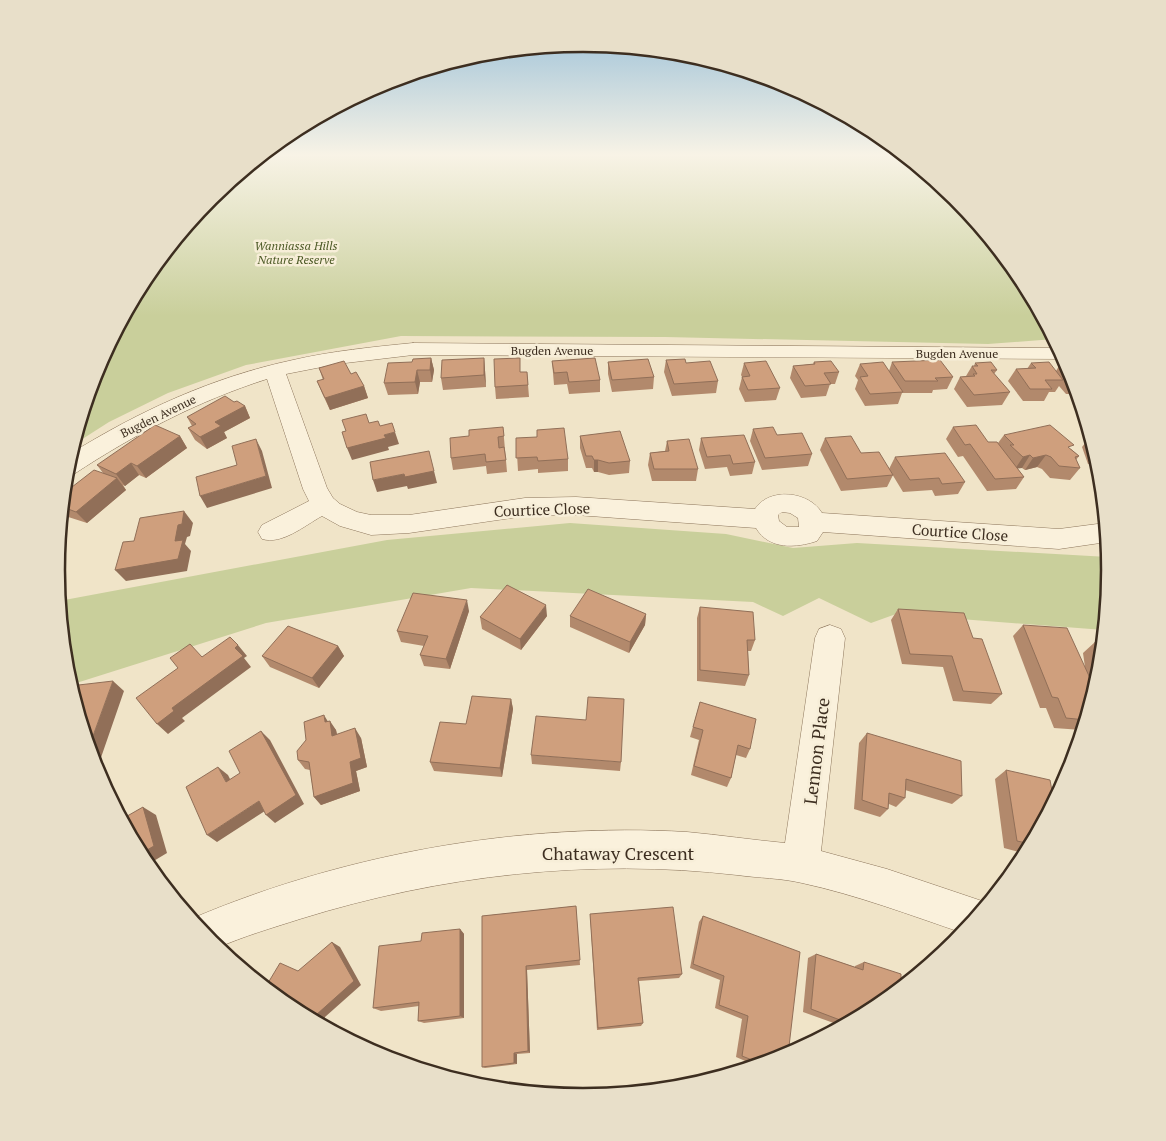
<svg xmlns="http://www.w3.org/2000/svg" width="1166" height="1141" viewBox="0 0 1166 1141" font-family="'PT Serif',serif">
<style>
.green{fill:#c9cf9b}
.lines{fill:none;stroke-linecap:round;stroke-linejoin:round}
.minor-casing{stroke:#8d765c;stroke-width:1}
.minor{fill:#faf1dc;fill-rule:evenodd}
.wall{fill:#b2896c}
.shaded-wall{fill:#916f58}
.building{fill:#cf9f7d;stroke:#916f58}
.labels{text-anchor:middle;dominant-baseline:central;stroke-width:5;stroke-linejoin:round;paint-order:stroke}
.far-park-label{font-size:12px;font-style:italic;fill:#4d5a26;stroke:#f7eed8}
.far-street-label{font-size:12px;fill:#3d2e20;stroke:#f7eed8}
.street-label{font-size:15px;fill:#3d2e20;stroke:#f7eed8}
.near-street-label{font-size:18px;fill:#3d2e20;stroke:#f7eed8}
.rim{fill:none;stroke:#3d2e20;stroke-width:2.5}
</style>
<rect width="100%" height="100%" fill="#f0e4c8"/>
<path class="green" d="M261,156H905L956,198L1021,278L1054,339L988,344L665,337L401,336L246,365L168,393L109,422L73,445L96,369L145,278L211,198Z
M570,523L726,534L793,548L857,543L1108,557L1110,571L1104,630L896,614L871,623L819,598L783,616L753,602L471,588L266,623L70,685L66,673L59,601L387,540Z"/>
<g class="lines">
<g class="minor-casing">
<path id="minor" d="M413,343L1058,348L1065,359L413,355L337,364L286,374L327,488L333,498L340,504L357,512L371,515H409L525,498L576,497L755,509C769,487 809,491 822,513L1059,529L1105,523L1107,542L1059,549L823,532L817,541C796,548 769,550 756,528L576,515L525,516L409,533L371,535L340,526L322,516C304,526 282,545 262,539L258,532L262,525L309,501L303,489L267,379C198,401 135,434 74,474L66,476L70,454C139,411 213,377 293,360C332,351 373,347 413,343ZM782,512L790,513L798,518L799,527H787L779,521L778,515Z
M830,625L841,629L845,638L821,851L887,869L988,903L963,933C910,915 857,895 802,883C781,878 758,878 737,875C590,858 441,875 300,919C272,928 244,936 217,948L191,919C343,854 522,822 687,832C720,835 753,840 785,843L815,638L819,629Z"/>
</g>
<use href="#minor" class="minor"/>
</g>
<path class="wall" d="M431,358L434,370L432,382H420L418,394L388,395L384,383L412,362Z
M484,358L485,370L486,387L443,390L441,378Z
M666,360L686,363L718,381L716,393L672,396L664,372Z
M552,361L600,380V392L569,394L567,384L554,385Z
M608,362L654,377L653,389L612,392L608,374Z
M814,362L839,372L835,384H830L826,396L801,398L790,378L793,366L813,364Z
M892,362L953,377L947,389L933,390L932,393H902L898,404L865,406L855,389L858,380L855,376L860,364L889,371Z
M744,363L780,388L776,400L745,402L739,389L742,377L741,375Z
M975,363L997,370L994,374L1010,392L1002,405L967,407L954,389L960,377L966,376L972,366H974Z
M1031,363L1056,371L1059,366L1070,369L1077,394H1066L1059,386L1055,392H1049L1044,401H1023L1008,381L1016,369H1027Z
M319,368L351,374L364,386L368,398L330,410L322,393L317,381L323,380Z
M521,372H527L529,397L496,399L495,387Z
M234,402L245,406L250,418L224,432L227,438L207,449L195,440L188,428L192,426L187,417Z
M503,427L507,472L487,474L486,466L453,470L451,458Z
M953,427L988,442L998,443L1004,435L1071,449L1079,456L1076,460L1080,468L1070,480L1050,478L1042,469L1037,467L1025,470L1022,468H1017L1024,477L1016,489L987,491L963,456L958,457L946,439Z
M753,429L777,435L812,454L808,466L762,470L750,441Z
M180,436L187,448L146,478L139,475L125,486L123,485L126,490L87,523L62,515L64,489L72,487L103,473L97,465Z
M580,436L630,461L629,473L609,475L598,472H594L592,468H586L580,448Z
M1090,437L1099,466L1088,464L1082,447Z
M516,438L568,459V471L538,473V469L518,471Z
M701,438L755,462L752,474L730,476L727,467L705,469L699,450Z
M825,438L861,453L893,475L887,487L841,491L820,450Z
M667,441L698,469L696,481H652L648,465L650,453L665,451Z
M895,457L965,482L958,494L935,496L932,490L903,492L889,469Z
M700,607L755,640L751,651H748L749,675L745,686L697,681V618Z
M898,609L973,638L1002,694L991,704L953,701L943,667L902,664L891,620Z
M469,611L450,669L424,666L420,655L424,646L401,642L397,631Z
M646,614L645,625L629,653L570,627V616Z
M547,616L521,650L482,629L480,617Z
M1023,625L1085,667L1083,653L1095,642L1102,644L1100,674L1096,685L1093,684L1095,689L1082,730L1054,728L1046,708H1040L1013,636Z
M338,646L344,656L319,688L270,667L262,656Z
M511,699L513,709L502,777L434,771L430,762L466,724Z
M700,702L750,749L746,758L736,755L731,778L727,787L691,775L699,740L690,737Z
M328,721L336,730L337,734L361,738L367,767L356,771L360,791L321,805L314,797L310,770L305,769L298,760Z
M867,733L962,796L952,804L905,790V798L896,807L889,804L888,809L880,817L854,809L859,743Z
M531,755L621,762L620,771L532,764Z
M1006,770L1052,791L1059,792L1026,854L1004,848L995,779Z
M576,906L580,965L527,970L530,1053L517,1054V1064L485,1068L482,1067V916Z
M590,914L682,974L679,978L639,981L643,1023L641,1026L597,1030Z
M703,916L784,1057L757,1066L736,1057L742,1019L715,1008L720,980L690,968L699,922Z
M460,929L464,934V1018L424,1023L418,1021L419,1006L381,1011L373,1008L421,941Z
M816,954L855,967V966L864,962L875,1009L842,1026L803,1012L808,958Z"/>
<path class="shaded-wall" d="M431,358L434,370L432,382L430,370Z
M484,358L485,370L486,387L484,375Z
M417,370L420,382L418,394L415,382Z
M364,386L368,398L330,410L325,398Z
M245,406L250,418L224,432L227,438L207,449L200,437L215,422Z
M395,432L399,444L388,447L389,450L352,460L347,448L384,435Z
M180,436L187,448L146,478L137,466Z
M256,439L262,451L272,488L207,508L200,496L266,476Z
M1030,455L1022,468L1015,469L1023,457Z
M1046,455L1037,467L1025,470L1033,458Z
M594,460H598V472H594Z
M131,463L139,475L125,486L116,474Z
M434,471L437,483L408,489L407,486L377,492L373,480L404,474Z
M117,478L126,490L87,523L76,512Z
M184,511L193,523L190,536L187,537L185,544L191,551L187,571L126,581L115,570L178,525Z
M467,600L469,611L450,669L446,659Z
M546,605L547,616L521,650L520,639Z
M646,614L645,625L629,653L630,642Z
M238,645L247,656L244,658L251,667L182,718L185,721L168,734L157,724L172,708Z
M338,646L344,656L319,688L312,678Z
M113,681L124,691L96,772L89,747Z
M511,699L513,709L502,777L500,768Z
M324,715L330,725V721L336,730L339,746L332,736L325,722Z
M355,728L361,738L367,767L356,771L360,791L321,805L314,797L350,762Z
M261,731L270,740L304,804L275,823L266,815Z
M218,767L228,775L236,791L226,782Z
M259,801L268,809L217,842L207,835Z
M143,807L156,815L167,853L147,865L140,854Z
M460,929L464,934V1018L460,1016Z
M332,942L340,947L361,985L325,1017L324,1027L315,1022L316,1015Z
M526,966L527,970L530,1053L528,1051Z
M514,1053L517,1054V1064L514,1063Z"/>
<path class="building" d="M431,358L430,370H417L415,382L384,383L388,363L412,362L413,359Z
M484,358V375L441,378L442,360Z
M520,358V372H527L528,385L495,387L494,359Z
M595,358L600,380L569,382L567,372L554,373L552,361Z
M648,359L654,377L612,380L608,362Z
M685,359L686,363L710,361L718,381L674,384L666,360Z
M940,360L953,377L935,378L938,381H905L892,362Z
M344,361L351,374L356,372L364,386L325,398L317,381L324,379L319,368Z
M766,361L780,388L748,390L742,377L750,376L744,363Z
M831,361L839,372L824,373L831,384L805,386L793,366L815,364L814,362Z
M883,362L903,392L870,394L860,377L868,376L860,364Z
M991,362L997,370H991L1010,392L974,395L960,377L975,376L973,374H977L972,366H978L975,363Z
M1049,362L1063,380H1045L1052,389H1030L1016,369L1036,368L1031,363Z
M1059,366H1068L1073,381Z
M225,396L234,402L237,401L245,406L215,422L221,426L200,437L188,428L196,424L187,417Z
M366,414L369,423L378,421L380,426L392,423L395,432L384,435L386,438L347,448L342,432L346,431L342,420Z
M155,425L180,436L137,466L131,463L116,474L97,465Z
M976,425L988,442H997L1024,477L995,479L970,444L965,445L953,427Z
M1050,425L1074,445L1068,447L1079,456L1075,457L1080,468L1059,466L1051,457L1046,455L1033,458L1030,455L1023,457L1010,445H1014L1004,435Z
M503,427L504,436L498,437L499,448L504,447L506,460L486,462L485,454L451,458L450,438L469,436V430Z
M773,427L777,435L802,433L812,454L765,458L753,429Z
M564,428L568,459L538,461L537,457L516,458V438L537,437V430Z
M620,431L630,461L609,463L598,460H594L592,456H586L580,436Z
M744,435L755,462L733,464L730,455L707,457L701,438Z
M851,436L861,453L879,452L893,475L847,479L825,438Z
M256,439L266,476L200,496L196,477L237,465L232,446Z
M689,439L698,469H654L650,453L669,451L667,441Z
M429,451L434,471L405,477L404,474L373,480L370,462Z
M945,453L965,482L942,484L939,478L910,480L895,457Z
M94,470L117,478L76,512L63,507L64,489L68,486L72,487Z
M184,511L182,524L178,525L175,541L183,540L178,559L115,570L123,542L134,541L140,518Z
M507,585L546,605L520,639L480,617Z
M588,589L646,614L630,642L570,616Z
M413,593L467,600L446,659L420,655L428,636L397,631Z
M700,607L753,612L755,640H747L749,675L700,670Z
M898,609L964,613L973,638L982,639L1002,694L963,691L952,656L910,654Z
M1023,625L1067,628L1095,689L1086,720L1066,718L1058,698L1052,697Z
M288,626L338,646L312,678L262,656Z
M230,637L238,645L235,648L243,656L172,708L174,711L157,724L136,698L178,668L170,658L190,644L202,657Z
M1095,642L1102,644L1100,671Z
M113,681L89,747L70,686Z
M472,696L511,699L500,768L430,762L440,722L466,724Z
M588,697L624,699L621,762L531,755L536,716L586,720Z
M700,702L756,719L750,749L738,745L731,778L694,766L703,730L693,727Z
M324,715L325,722L330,721L332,736L355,728L361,758L350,762L353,783L314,797L309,762L298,760L297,751L306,740L304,722Z
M261,731L296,795L266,815L259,801L207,835L186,787L218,767L226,782L240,773L229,751Z
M867,733L961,761L962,796L906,779L905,798L889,793L888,809L862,800Z
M1006,770L1050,780L1052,791L1059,792L1031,844L1017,841Z
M143,807L154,846L140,854L122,819Z
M576,906L580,960L526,966L528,1051L514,1053V1063L482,1067V916Z
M673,907L682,974L638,978L643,1023L598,1028L590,914Z
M703,916L800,952L788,1055L784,1057L762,1064L742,1056L748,1016L719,1005L724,976L693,964Z
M460,929V1016L418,1021L419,1002L373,1008L379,946L421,941L422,933Z
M332,942L354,981L316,1015L315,1022L290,1008L265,988L280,963L298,971Z
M816,954L863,970L864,962L901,974V988L875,1009L848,1023L811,1009Z"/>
<linearGradient id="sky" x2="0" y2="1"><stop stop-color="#8fbad6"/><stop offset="0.49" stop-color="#f8f3e6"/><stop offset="1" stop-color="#f8f3e6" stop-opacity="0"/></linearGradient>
<rect width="1166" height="316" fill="url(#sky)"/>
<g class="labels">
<g class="far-park-label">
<text x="296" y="245">Wanniassa Hills<tspan x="296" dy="14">Nature Reserve</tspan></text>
</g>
<g class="far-street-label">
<text x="552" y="350">Bugden Avenue</text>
<text x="957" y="353">Bugden Avenue</text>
<text transform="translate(158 416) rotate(-26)">Bugden Avenue</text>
</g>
<g class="street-label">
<text transform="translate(542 509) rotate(-2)">Courtice Close</text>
<text transform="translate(960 532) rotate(4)">Courtice Close</text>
</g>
<g class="near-street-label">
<text transform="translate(816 751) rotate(-83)">Lennon Place</text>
<text x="618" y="853">Chataway Crescent</text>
</g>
</g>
<path d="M0 0H1166V1141H0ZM65 570a518 518 0 1 1 1036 0a518 518 0 1 1-1036 0Z" fill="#e8dfc9" fill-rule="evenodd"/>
<path class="rim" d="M65 570a518 518 0 1 1 1036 0a518 518 0 1 1-1036 0Z"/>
</svg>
